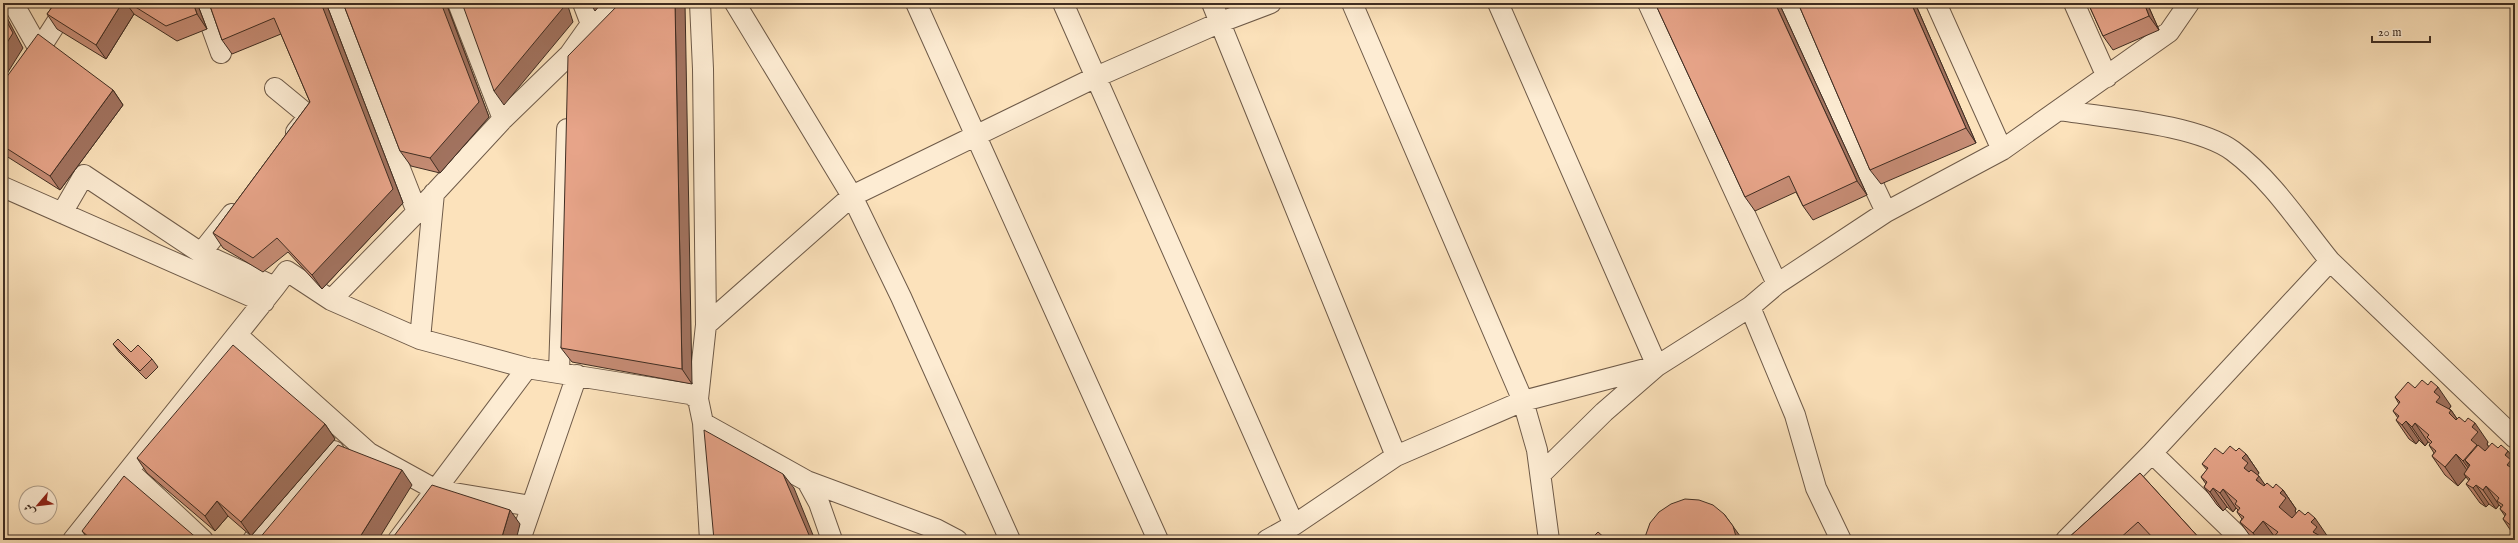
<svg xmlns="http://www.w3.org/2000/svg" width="2518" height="543" viewBox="0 0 2518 543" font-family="'IM FELL English',Amiri,serif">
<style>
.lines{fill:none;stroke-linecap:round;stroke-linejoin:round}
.street-casing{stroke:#6e5a48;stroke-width:22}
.street{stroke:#fdecd3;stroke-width:20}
.wall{fill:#c78d76;stroke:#3f2d22}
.shaded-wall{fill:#a27360;stroke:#3f2d22}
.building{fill:#e7a489;stroke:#3f2d22}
</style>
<rect width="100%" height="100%" fill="#fce2bb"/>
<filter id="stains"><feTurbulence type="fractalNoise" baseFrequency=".005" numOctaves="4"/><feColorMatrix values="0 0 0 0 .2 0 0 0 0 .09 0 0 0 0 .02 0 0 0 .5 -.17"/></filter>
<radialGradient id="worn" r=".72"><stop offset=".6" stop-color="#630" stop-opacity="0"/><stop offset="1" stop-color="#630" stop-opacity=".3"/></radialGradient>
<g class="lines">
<g class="street-casing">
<path id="street" d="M13,3L39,49
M203,3L221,53
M335,3L417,212
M458,3L503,119
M583,3L591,24
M700,3L703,69L706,325L698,399L703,423L710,540
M735,3L852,196L901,297L1010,540
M916,3L1158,540
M1063,3L1294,525
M1212,3L1396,456
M1352,3L1523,401L1537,450L1549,540
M1498,3L1657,366L1604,412L1541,474
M1648,3L1777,284
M1788,3L1886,212
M1936,3L2002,150
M2074,3L2107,77
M275,88L309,116L296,132
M3,106L69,3
M2059,110C2106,118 2196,124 2233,151C2272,180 2300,224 2330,261
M3,187L264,302
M62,213L84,175L201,253L275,287L287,271L331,300L420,339L527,368L690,394L698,399
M201,253L232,214
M331,300L417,212L503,119L569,55L591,24L612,3
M1750,307L1795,415L1816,488L1841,540
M706,325L852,196L1096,77L1221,22L1271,3
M237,335L369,453L436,490L531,506
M420,339L434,193
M559,372L567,129
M703,423L807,481L936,529L957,540
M2152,453L2242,540
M129,471L203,540
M807,481L819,503L832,540
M73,540L275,287
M253,540L334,451
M398,540L527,368
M520,540L577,375
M1267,540L1294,525L1396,456L1523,401L1657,366L1750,307L1777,284L1886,212L2002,150L2169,32L2189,3
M2066,540L2152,453L2330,261L2515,438"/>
</g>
<use href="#street" class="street"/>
</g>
<path class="wall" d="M55,3H197L207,29L177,41L134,14L106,59L57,29L47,14Z
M209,3H326L403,203L322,289L288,252L263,272L223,248L213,233L310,102L281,34L232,54L222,40Z
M343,3H446L489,117L440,173L411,166L400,151Z
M620,3L692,384L572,362L561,348Z
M1655,3H1779L1867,195L1813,220L1803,206L1796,192L1755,211L1745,197Z
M1798,3H1915L1976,143L1881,184L1870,170Z
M2088,3H2147L2159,30L2113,50L2103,36Z
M3,82L113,90L123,105L60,190L3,154Z
M113,344L131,352L152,359L158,367L146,379L119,352Z
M2415,388L2451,406L2449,409L2451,410L2457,419L2488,442L2487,444L2489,447L2515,460V537L2503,519L2505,516L2500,509L2501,507L2499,505L2496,509L2489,504L2486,507L2480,503L2466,484L2469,481L2466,477L2458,486L2445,475L2432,456L2434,453L2429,445L2431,444L2428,442L2425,446L2419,440L2416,444L2409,439L2396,420L2398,418L2393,411L2399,404L2395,397Z
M325,424L335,439L251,536L228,516L215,531L147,473L137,458Z
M2236,451L2246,454L2259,473L2257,475L2265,485L2273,488L2283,490L2296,509L2295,511L2296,513L2328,537L2326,539L2327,540H2253L2240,522L2242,519L2237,512L2238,510L2236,508L2233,512L2227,507L2223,511L2217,505L2204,487L2206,484L2201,477L2207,470L2202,464L2223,454Z
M2140,473L2201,540H2152L2148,536L2144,540H2066Z
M82,531L199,540H89Z"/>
<path class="shaded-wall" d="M122,3H126L134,14L106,59L96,45Z
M193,3H197L207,29L197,14Z
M321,3H326L403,203L322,289L312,275Z
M441,3H446L489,117L440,173L430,158Z
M562,3H567L573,22L504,105L494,91Z
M590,3H602L595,11Z
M675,3H685L692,384L682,369Z
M1775,3H1779L1867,195L1857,181Z
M1911,3H1915L1976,143L1966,128Z
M2144,3H2147L2159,30L2149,16Z
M3,10L23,48L3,80Z
M113,90L123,105L60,190L50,176Z
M2438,387L2451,406L2449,409L2451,410L2464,429L2436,402L2434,392Z
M2406,421L2419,440L2416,444L2402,425Z
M2415,423L2428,442L2425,446L2412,427Z
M2475,423L2488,442L2487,444L2491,451L2470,465L2465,460L2478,479L2477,480L2463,461L2472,427Z
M325,424L335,439L251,536L241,522Z
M2508,451L2515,460V477L2507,465L2505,455Z
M2246,454L2259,473L2257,476H2259L2272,495L2244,468L2242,458Z
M2456,454L2469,473L2464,474L2466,477L2458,486L2445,467Z
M402,470L412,485L378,540H358Z
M783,474L794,488L815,540H809Z
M2476,485L2489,504L2486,507L2473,488Z
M2486,486L2499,505L2496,509L2483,490Z
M2213,488L2227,507L2223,511L2210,492Z
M2223,489L2236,508L2233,512L2220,493Z
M2283,490L2296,509L2295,511L2299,517L2292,526L2279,507L2280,493Z
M217,501L228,516L215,531L205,516Z
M510,510L520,524L516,540H501Z
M1724,514L1743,540H1737Z
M2315,518L2328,537L2326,540L2313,532L2311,522Z
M2263,521L2277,540H2258L2253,533Z"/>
<path class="building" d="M55,3H122L96,45L47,14Z
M129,3H193L197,14L166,26Z
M209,3H321L393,189L312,275L277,238L253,258L213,233L310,102L274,18L222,40Z
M343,3H441L479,102L430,158L400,151Z
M462,3H562L563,8L494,91Z
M620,3H675L682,369L561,348L568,56Z
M1655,3H1775L1857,181L1803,206L1789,176L1745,197Z
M1798,3H1911L1966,128L1870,170Z
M2088,3H2144L2149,16L2103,36Z
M3,15L13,33L3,49Z
M38,34L113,90L50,176L3,146V82Z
M118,339L131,352L138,345L152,359L140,371L113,344Z
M233,345L325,424L241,522L217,501L205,516L137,458Z
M2422,380L2428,385L2431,381L2438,387L2434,392L2440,397L2436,402L2451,410L2449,413L2456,420L2459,417L2465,422L2468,418L2475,423L2472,427L2478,432L2471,440L2477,445L2463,461L2456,454L2445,467L2432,456L2436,451L2429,445L2432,442L2427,437L2429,435L2415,423L2412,427L2406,421L2402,425L2396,420L2399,416L2393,411L2400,402L2395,397L2408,382L2415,388Z
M704,430L783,474L809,535V540H714Z
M2492,443L2498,448L2501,445L2508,451L2505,455L2511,460L2507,465L2515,470V529L2503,519L2506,514L2500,509L2503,505L2497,501L2499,498L2486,486L2483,490L2476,485L2473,488L2466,484L2470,479L2464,474L2470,465L2465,460L2478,445L2485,451Z
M338,445L402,470L358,540H258Z
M2230,446L2236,451L2239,448L2246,454L2242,458L2248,463L2244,468L2249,472L2251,470L2259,476L2256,480L2264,486L2267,483L2273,488L2276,484L2283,490L2280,493L2286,498L2279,507L2292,518L2299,510L2305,515L2308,512L2315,518L2311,522L2317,527L2313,532L2327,540H2271L2278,532L2263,521L2253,533L2240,522L2244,517L2237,512L2240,508L2235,504L2237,501L2223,489L2220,493L2213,488L2210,492L2204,487L2207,482L2201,477L2208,468L2202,464L2215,448L2223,454Z
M2140,473L2201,540H2155L2138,522L2118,540H2066Z
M124,476L199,540H92L82,531Z
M432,485L510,510L501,540H391Z
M1685,499L1699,500L1713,505L1724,514L1733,526L1737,540H1645V537L1650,523L1659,512L1671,504Z
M1598,532L1607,540H1590Z"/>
<rect width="2518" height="543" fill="none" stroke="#fce2bb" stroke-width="16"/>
<rect x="4" y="4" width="2510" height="535" fill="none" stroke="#3f2d22" stroke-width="2"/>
<rect x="8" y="8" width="2502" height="527" fill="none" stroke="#3f2d22"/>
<g transform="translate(38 505) rotate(242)"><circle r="19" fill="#fdecd3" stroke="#b1a08c"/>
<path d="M0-3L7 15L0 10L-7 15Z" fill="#8f2418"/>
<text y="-6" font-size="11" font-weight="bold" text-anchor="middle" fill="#3f2d22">ش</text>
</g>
<path d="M2372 36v6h58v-6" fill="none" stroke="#3f2d22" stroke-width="2"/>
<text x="2378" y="36" font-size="12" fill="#3f2d22" stroke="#fdecd3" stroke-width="3" paint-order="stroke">20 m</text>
<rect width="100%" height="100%" filter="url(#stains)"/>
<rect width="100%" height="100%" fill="url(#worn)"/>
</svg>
